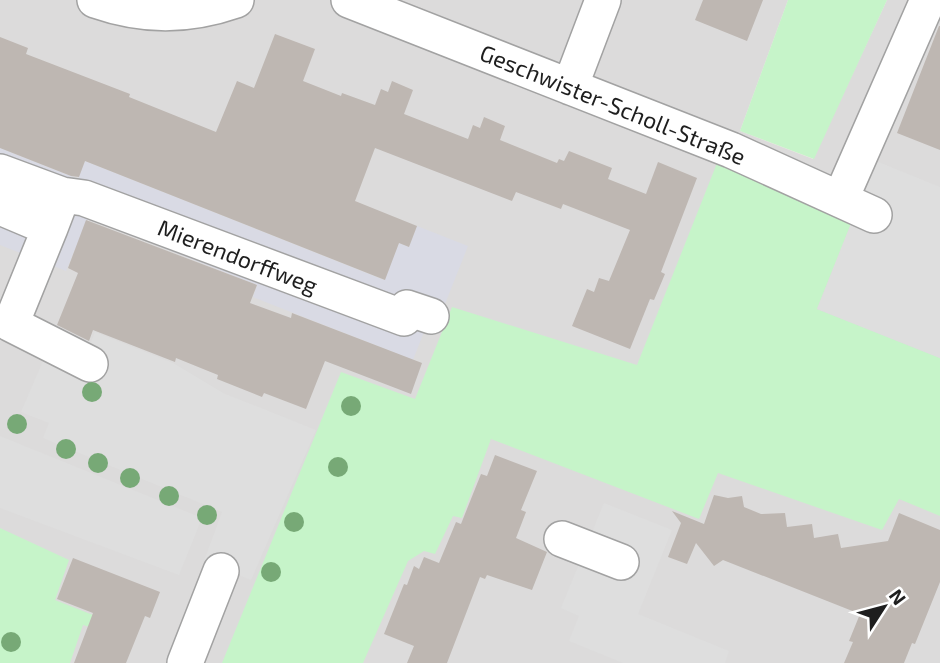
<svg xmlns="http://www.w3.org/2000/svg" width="940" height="663" viewBox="0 0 940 663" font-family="'Exo 2',sans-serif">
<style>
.residential{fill:#dcdbdb}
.park{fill:#c6f4c9}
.parking{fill:#dedede}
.plaza{fill:#d9dae4}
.building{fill:#beb7b2}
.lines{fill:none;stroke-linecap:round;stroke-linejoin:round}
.minor-casing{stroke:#a2a2a2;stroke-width:38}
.minor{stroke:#fff;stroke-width:35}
.tree{fill:#77a976}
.labels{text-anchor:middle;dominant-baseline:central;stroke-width:5;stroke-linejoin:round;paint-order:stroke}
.street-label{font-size:23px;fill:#1e1e1e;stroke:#fff}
</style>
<rect width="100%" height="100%" fill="#eeebe5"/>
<path class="residential" d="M0,0H788L740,131L813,159L887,0H940V663H0Z"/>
<path class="park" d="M788,0H887L814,159L740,131Z
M721,153L856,211L817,309L940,358V516L899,499L882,530L718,473L699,519L491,439L462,518L453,516L435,554L424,551L408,561L363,663H222L341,372L415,399L452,307L637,365Z
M0,528L69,560L55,600L98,617L93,628L83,625L70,663H0Z"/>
<path class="parking" d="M876,161L940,187V358L817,309Z
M95,332L173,363L223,393L316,430L251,580L204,561L222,512L43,438L49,423L21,412L52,340L82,351L86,340L91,342Z
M0,436L202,518L179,575L0,508Z
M604,503L672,530L638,614L729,651L725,663H623L569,641L579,616L561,608Z"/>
<path class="plaza" d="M0,148L78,179L85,161L384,280L399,243L409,247L417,226L468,246L445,304L436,301L413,360L253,297L257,285L88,218L66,271L0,245Z"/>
<path class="building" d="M703,0H763L747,41L695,20Z
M939,26H940V150L897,133Z
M275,34L315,49L303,81L341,96L342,93L375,105L381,89L388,92L392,81L413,90L404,114L468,139L473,125L480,128L484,117L505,126L500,140L557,163L559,159L564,161L569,151L612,168L608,179L646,194L658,162L697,178L661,272L665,274L654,300L650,299L630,349L572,326L587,289L594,292L599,278L609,281L630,230L563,204L561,209L516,192L512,201L375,148L355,201L417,226L409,247L399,243L385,280L85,161L79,177L71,176L0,148V37L28,48L26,54L130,94L129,97L216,132L237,81L254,88Z
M86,220L257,285L250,303L291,318L292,313L422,363L411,394L325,361L306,409L264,393L262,397L217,379L218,375L176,358L175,362L93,330L89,341L57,325L78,273L68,268Z
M495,455L537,471L521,510L526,512L516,538L547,552L532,590L487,575L485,579L480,577L447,663H407L414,646L384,634L404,584L407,585L414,566L419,569L424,557L439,563L456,522L461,524L481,474L487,476Z
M714,495L728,498L742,496L744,507L761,514L785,513L787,527L812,524L814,538L838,534L841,548L888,541L899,513L940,530V582L915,644L912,643L904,663H844L853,642L849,641L860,614L723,560L714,566L696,543L687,564L668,557L681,523L672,511L704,524Z
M73,558L160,592L150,618L145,616L126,663H74L93,613L57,599Z"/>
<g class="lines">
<g class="minor-casing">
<path id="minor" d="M95,0C144,17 187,17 236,0
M349,0L731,150L874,215
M570,87L603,0
M0,172L62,195L84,198L404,318L407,308L431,316
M841,198L928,0
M0,207L50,228L58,207
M50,228L11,324L90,364
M562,539L621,562
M185,663L221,571"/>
</g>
<use href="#minor" class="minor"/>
</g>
<g class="tree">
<circle cx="92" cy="392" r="10"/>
<circle cx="351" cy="406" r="10"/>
<circle cx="17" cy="424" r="10"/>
<circle cx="66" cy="449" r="10"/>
<circle cx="98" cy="463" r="10"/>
<circle cx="338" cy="467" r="10"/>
<circle cx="130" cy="478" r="10"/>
<circle cx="169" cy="496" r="10"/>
<circle cx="207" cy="515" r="10"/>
<circle cx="294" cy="522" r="10"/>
<circle cx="271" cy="572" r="10"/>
<circle cx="11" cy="642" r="10"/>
</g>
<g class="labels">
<g class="street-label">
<text transform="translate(613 104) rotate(22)">Geschwister-Scholl-Straße</text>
<text transform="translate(238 256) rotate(21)">Mierendorffweg</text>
</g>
</g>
<g transform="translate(884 607) rotate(54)" stroke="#ffffff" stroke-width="5" paint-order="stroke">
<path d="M0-5L12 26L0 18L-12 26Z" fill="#1e1e1e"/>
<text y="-10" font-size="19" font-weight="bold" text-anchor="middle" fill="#1e1e1e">N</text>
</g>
</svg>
